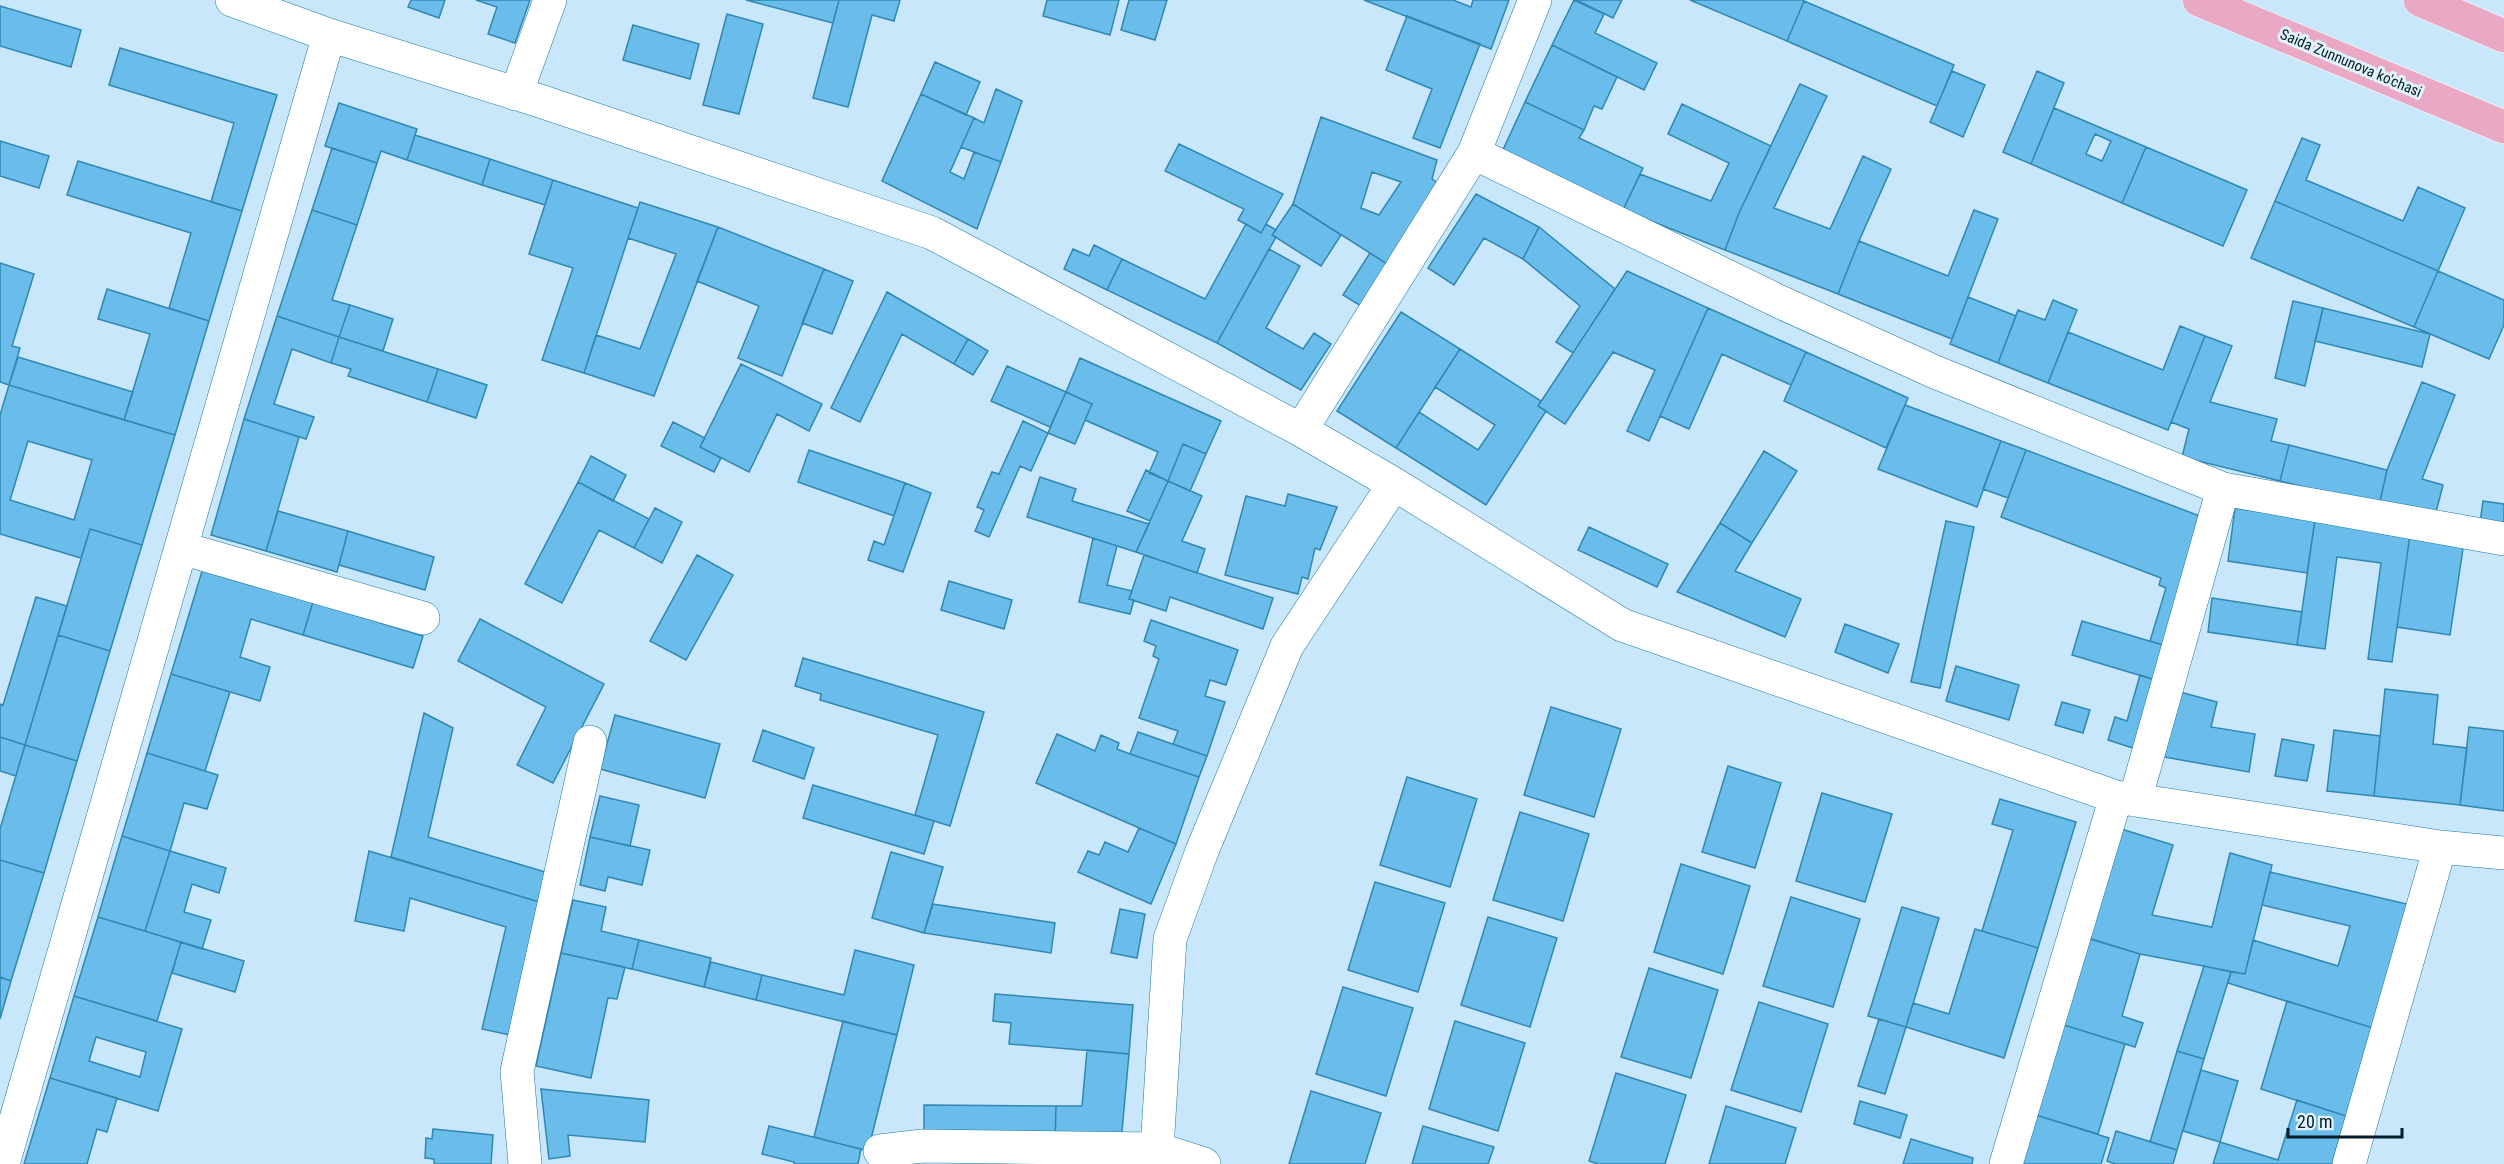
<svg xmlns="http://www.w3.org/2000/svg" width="2504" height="1164" viewBox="0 0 2504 1164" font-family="'Roboto Condensed',sans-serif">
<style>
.building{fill:#6abdea;stroke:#3187b2;stroke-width:1.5;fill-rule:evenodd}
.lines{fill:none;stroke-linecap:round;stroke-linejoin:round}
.minor-casing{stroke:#1d78a2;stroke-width:34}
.major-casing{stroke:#fff;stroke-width:34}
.minor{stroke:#fff;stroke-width:33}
.major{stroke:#e9a9c4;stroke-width:33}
.labels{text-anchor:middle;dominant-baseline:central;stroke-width:6;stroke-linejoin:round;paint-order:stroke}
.street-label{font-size:15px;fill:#031d2a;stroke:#e2f2fb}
</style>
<rect width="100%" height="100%" fill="#c8e7fa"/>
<path class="building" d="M411,0H445L439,18L408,7Z
M476,0H530L515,43L488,34L497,7Z
M746,0H839L833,23Z
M839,0H900L894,21L872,15L848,107L813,98Z
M1047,0H1119L1110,35L1043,16Z
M1129,0H1167L1155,40L1121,30Z
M1364,0H1453L1471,7L1473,0H1509L1491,49Z
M1574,0L1604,14L1595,33L1657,63L1644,90L1552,45Z
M1576,0H1622L1613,18Z
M1690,0H1802L1804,1L1787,41Z
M1804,1L1954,65L1937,106L1787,41Z
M0,6L81,30L71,67L0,46Z
M727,14L763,24L739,114L703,105Z
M1407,16L1480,44L1440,148L1413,138L1432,89L1386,70Z
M633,25L699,44L690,79L623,60Z
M1552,45L1617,77L1602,109L1594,106L1584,130L1525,102Z
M120,48L277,95L242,211L211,202L234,123L109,85Z
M935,62L980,82L966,115L921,94Z
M1952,71L1985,85L1963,137L1930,122Z
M2037,71L2064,83L2031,164L2003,152Z
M1800,84L1827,96L1774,208L1830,229L1863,156L1891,169L1859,241L1838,294L1725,250L1739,213Z
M996,89L1022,101L1001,162L961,147L974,118L984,123Z
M921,94L974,118L950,172L964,179L974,152L1001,162L977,229L882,181Z
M1525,102L1584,130L1579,138L1643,168L1623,210L1502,152Z
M339,103L417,129L407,160L381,151L377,163L325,146Z
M1682,104L1771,146L1739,213L1725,250L1623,210L1640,174L1711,201L1729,163L1668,134Z
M2054,108L2146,147L2122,203L2031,164ZM2095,134L2111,141L2102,161L2086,154Z
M1321,117L1437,160L1432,179L1441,185L1387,264L1293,204ZM1372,172L1401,182L1379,215L1361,208Z
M415,135L490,159L482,185L407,160Z
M2302,138L2320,145L2306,180L2403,221L2418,187L2465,208L2438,271L2275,201Z
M0,141L49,156L39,188L0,176Z
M1179,144L1283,194L1261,233L1238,220L1244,209L1165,171Z
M2146,147L2247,190L2223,246L2122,203Z
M332,148L377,163L357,225L312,210Z
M490,159L553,180L545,205L482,185Z
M78,161L242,211L209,321L169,308L191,233L67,195Z
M553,180L638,208L584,373L542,360L573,268L529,254Z
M1476,194L1539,227L1523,259L1484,238L1454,285L1428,268Z
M2275,201L2438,271L2414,327L2251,258Z
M640,202L718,227L654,396L584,373L596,335L640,349L676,254L628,238Z
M1293,204L1341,235L1321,266L1272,235Z
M312,210L357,225L332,300L350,305L339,337L277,316Z
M1974,210L1998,219L1952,339L1838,294L1859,241L1948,276Z
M1246,224L1261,233L1266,224L1276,230L1272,235L1276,237L1217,343L1107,290L1122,259L1205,299Z
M718,227L824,269L782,376L738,358L759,306L697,281Z
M1539,227L1615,289L1573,353L1556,342L1580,306L1523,259Z
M1094,245L1122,259L1107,290L1064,269L1073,249L1089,256Z
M1269,249L1300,266L1266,328L1303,349L1314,333L1331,344L1301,390L1217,343Z
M1370,253L1387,264L1361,306L1343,295Z
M0,263L34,274L12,346L20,348L9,385L0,382Z
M824,269L853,281L832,334L802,323Z
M1627,271L1708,308L1649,441L1627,431L1655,370L1613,352L1565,424L1538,406Z
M2438,271L2504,300V325L2489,359L2414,327Z
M107,289L209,321L175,435L124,420L150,334L98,319Z
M887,292L968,339L954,364L902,334L860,422L831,408Z
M1968,297L2016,316L1998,363L1950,344Z
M2053,300L2077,310L2048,383L1998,363L2018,310L2045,320Z
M2293,301L2323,308L2305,386L2275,378Z
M350,305L393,319L383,351L339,337Z
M1708,308L1806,352L1791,385L1722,354L1689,429L1660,416Z
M2323,308L2430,334L2422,367L2315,341Z
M1401,312L1460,349L1396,448L1337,411Z
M277,316L339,337L331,363L292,349L274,404L314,417L306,439L244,419Z
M2180,326L2205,336L2168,430L2048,383L2068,332L2163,370Z
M2205,336L2232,346L2210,402L2277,419L2271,441L2289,445L2280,481L2182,457L2189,429L2171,422Z
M339,337L438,369L427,402L348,376L351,369L331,363Z
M968,339L988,351L973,375L954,364Z
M1460,349L1541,401L1538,406L1546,411L1486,505L1396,448L1419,412L1478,450L1495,425L1435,387Z
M1806,352L1908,398L1886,448L1784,401Z
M18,357L133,392L124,420L9,385Z
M1080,358L1221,421L1206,454L1183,444L1168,481L1149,473L1158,452L1085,420L1092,404L1066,392Z
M741,364L822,404L809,431L777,414L749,472L700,447Z
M1007,366L1066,392L1050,427L991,401Z
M438,369L487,385L476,418L427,402Z
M2422,382L2455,395L2422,479L2443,485L2434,520L2379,506L2387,470Z
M9,385L175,435L142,545L90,529L81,558L0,534V415ZM28,441L92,460L74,520L10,500Z
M1066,392L1092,404L1075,444L1048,433Z
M1905,405L2001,441L1977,507L1878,469Z
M244,419L299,437L266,551L211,535Z
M1023,421L1048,433L1031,471L1020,466L989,537L975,531L984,510L977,507L992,472L999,474Z
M673,422L705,438L700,447L721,458L714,472L661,446Z
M2001,441L2026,450L2008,498L1983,489Z
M1183,444L1206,454L1190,491L1168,481Z
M2289,445L2387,470L2379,506L2280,481Z
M809,450L905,483L894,516L798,482Z
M2026,450L2205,518L2173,648L2150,641L2166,588L2159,585L2161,578L2001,517Z
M1764,451L1797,471L1752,543L1720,523Z
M591,456L626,475L613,501L578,482Z
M1146,470L1168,481L1150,521L1127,511Z
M1040,477L1076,489L1072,501L1149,524L1136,552L1027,517Z
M1168,481L1202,496L1182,541L1205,549L1197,573L1136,552Z
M578,482L649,519L634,548L599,530L562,603L525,584Z
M905,483L931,493L903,572L868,560L874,541L884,545Z
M1288,494L1337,507L1320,550L1315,548L1308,579L1302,577L1298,594L1225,575L1246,496L1285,506Z
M2483,501L2504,504V527L2480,523Z
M655,508L682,522L662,563L634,548Z
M2235,508L2315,520L2307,573L2228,561Z
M278,511L348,531L337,572L266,551Z
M2315,520L2410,535L2392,662L2368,659L2381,563L2337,557L2325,649L2297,645Z
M1946,521L1974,527L1940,688L1911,682Z
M1720,523L1752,543L1735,571L1801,599L1785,637L1677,592Z
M1589,527L1668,564L1657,587L1578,550Z
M90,529L142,545L110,651L58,635Z
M348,531L434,557L425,590L339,565Z
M2410,535L2464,542L2450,635L2397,627Z
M1093,538L1117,546L1107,585L1132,591L1129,599L1134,600L1130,614L1079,602Z
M697,555L733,575L686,660L650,641Z
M1144,555L1273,598L1263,629L1170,597L1166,611L1129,599Z
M203,568L313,602L303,635L251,619L240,657L270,667L260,701L171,674Z
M949,581L1012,600L1004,629L941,610Z
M36,597L67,606L25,745L0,737V704L3,705Z
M2212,598L2302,612L2297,645L2208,632Z
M313,602L423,636L413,668L303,635Z
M480,619L604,684L553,783L517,765L546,707L458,661Z
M1151,620L1238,650L1226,685L1210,680L1205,696L1225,702L1207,756L1173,744L1178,731L1139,718L1159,659L1153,656L1156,646L1144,641Z
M2082,621L2173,648L2162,682L2072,655Z
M1845,624L1899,644L1888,673L1835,652Z
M58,635L110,651L77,761L25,745Z
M803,658L984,712L950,826L915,815L938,735L820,700L821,694L795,686Z
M1956,666L2019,685L2009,720L1946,701Z
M171,674L230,692L205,771L147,753Z
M2140,675L2162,682L2142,751L2108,740L2115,717L2127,721Z
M2385,689L2438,695L2433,744L2467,748L2460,805L2374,796Z
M2180,692L2217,702L2211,727L2255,734L2249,772L2164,757Z
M2062,702L2090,710L2083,733L2055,725Z
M1551,707L1621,729L1594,817L1524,795Z
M424,713L453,728L428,837L552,874L546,904L391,857Z
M615,715L720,744L705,798L600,769Z
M2469,727L2504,731V811L2460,805Z
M763,730L814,748L804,779L753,761Z
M2334,730L2380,736L2374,796L2327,791Z
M1138,732L1207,756L1199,777L1130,754Z
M1057,734L1095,751L1101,735L1119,743L1117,749L1130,754L1199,777L1176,844L1036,783Z
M0,737L25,745L16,776L0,771Z
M2282,739L2314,745L2307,781L2275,776Z
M25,745L77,761L44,873L0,860V829Z
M147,753L218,775L207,809L184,803L170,851L122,836Z
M1728,766L1781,783L1755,868L1702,852Z
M1407,777L1477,799L1450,887L1380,865Z
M813,785L934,821L924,854L803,818Z
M1822,793L1892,814L1865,902L1796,881Z
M600,796L639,805L630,846L590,837Z
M2000,799L2076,822L2038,948L1982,931L2013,830L1992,824Z
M1520,812L1589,834L1563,921L1493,900Z
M1139,828L1176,844L1151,904L1078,872L1088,851L1099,855L1105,842L1128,852Z
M2118,828L2173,845L2152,915L2212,927L2230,853L2272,865L2245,974L2140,954L2085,937Z
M122,836L170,851L145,931L98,917Z
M590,837L650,850L642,885L608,877L605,891L580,885Z
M170,851L226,868L219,893L192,884L184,912L211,920L202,949L145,931Z
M369,851L546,904L515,1036L482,1029L506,927L410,898L404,931L355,921Z
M891,852L943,867L924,933L872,918Z
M0,860L44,873L11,981L0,977Z
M1681,864L1750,886L1723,974L1654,952Z
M2270,872L2411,905L2373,1028L2228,983L2231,972L2245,974L2253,940L2338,966L2350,926L2262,905Z
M1375,882L1445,903L1418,992L1348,970Z
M1791,897L1860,919L1833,1007L1763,986Z
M573,900L606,907L601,931L639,940L632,969L561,953Z
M933,904L1055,923L1051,953L924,933Z
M1902,907L1939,918L1906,1027L1868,1016Z
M1120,909L1145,914L1137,958L1111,953Z
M98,917L181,942L157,1021L74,996Z
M1488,917L1557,938L1530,1027L1461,1005Z
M1975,929L2038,948L2004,1058L1906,1027L1913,1003L1949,1014Z
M2090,939L2140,954L2122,1016L2143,1023L2135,1047L2064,1025Z
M639,940L711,958L704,987L632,969Z
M181,942L244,961L235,992L172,973Z
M855,950L914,965L897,1035L756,1000L762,975L844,995Z
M561,953L625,967L617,999L608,998L591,1078L536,1066Z
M711,962L762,975L756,1000L704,987Z
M2204,966L2231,972L2204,1059L2177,1051Z
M1649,968L1718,990L1691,1078L1621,1057Z
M0,977L11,981L0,1019Z
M1343,987L1413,1008L1386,1096L1316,1074Z
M995,994L1133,1005L1129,1054L1009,1044L1011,1023L993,1021Z
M74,996L182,1029L158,1111L50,1078ZM96,1037L146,1052L140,1077L89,1061Z
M2287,1001L2373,1028L2346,1116L2261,1089Z
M1759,1002L1828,1024L1801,1112L1731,1090Z
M1879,1019L1906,1027L1885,1094L1858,1086Z
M843,1021L897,1035L868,1151L814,1137Z
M1455,1021L1525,1043L1498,1131L1429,1109Z
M2064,1025L2125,1044L2098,1134L2036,1115Z
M1087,1050L1129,1054L1121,1142H1055L1056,1106H1082Z
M2177,1051L2204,1059L2177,1150L2150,1142Z
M2201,1070L2238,1081L2220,1142L2183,1131Z
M1616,1073L1686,1095L1665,1164H1598L1589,1161Z
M50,1078L117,1098L107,1132L97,1129L87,1164H24Z
M541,1089L649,1100L645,1142L568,1135L570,1156L549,1159Z
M1311,1091L1381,1113L1365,1164H1289Z
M2297,1100L2346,1116L2332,1164H2213L2220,1142L2278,1160Z
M1860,1101L1907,1115L1900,1138L1854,1124Z
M924,1105L1056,1106L1055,1142L924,1141Z
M1726,1106L1796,1128L1785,1164H1709Z
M2036,1115L2109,1138L2101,1164H2022Z
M769,1126L861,1149L858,1164H794V1162L762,1154Z
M1423,1126L1494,1147L1488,1164H1412Z
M433,1129L493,1135L491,1164H434V1159L425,1158L426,1138L432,1139Z
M2116,1131L2177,1150L2173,1164H2115L2107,1161Z
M1911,1139L1973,1158L1972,1164H1903Z"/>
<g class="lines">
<g class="minor-casing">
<path id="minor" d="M232,0L329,35L540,101L932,233L1301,430L1394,484L1622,625L2116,797L2440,847L2504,853
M516,94L550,0
M1474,153L1778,301L1935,372L2223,489L2504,539
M1301,430L1474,153L1535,0
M181,548L423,618
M2135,800L2223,489
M880,1151L923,1146L1157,1149
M3,1164L329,35
M525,1164L517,1071L590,742
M1204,1164L1157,1149L1170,939L1202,851L1287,646L1394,484
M2006,1164L2116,797
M2349,1164L2440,847"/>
</g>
<g class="major-casing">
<path id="major" d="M2199,0L2504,127
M2420,0L2504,36"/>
</g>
<use href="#minor" class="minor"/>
<use href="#major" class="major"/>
</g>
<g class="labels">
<g class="street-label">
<text transform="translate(2351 63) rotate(23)">Saida Zunnunova ko'chasi</text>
</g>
</g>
<path d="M2288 1128v9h114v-9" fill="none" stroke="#031d2a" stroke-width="3"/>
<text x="2297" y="1128" font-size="18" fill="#031d2a" stroke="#e2f2fb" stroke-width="4.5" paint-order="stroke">20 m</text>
</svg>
